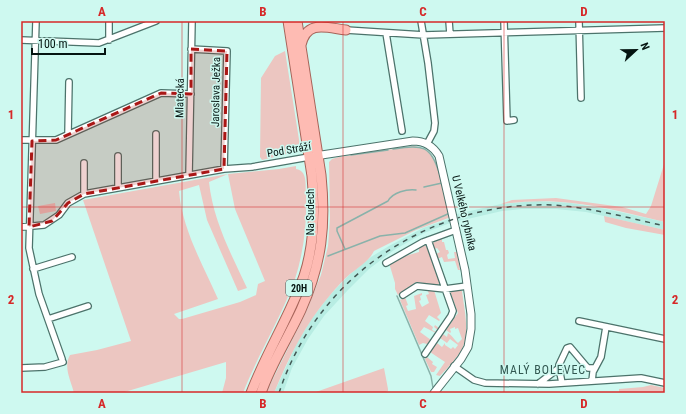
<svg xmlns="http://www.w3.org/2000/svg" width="686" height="414" viewBox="0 0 686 414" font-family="'Roboto Condensed',sans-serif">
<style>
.built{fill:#b8ede3}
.green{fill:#ecc6c1;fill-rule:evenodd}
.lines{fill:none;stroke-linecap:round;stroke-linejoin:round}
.stream{stroke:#89b2aa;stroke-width:1.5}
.minor-casing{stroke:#4c736b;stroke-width:8}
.tertiary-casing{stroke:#4c736b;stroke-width:9}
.primary-casing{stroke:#a66359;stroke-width:11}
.minor{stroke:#fff;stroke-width:5.5}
.tertiary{stroke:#fff;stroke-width:7}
.primary{stroke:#febbb3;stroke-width:9}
.rail{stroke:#425955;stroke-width:1.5;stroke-dasharray:5 5;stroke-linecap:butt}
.marked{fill:#aa1716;fill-opacity:0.2;stroke:#aa1716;stroke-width:3;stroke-dasharray:8 5;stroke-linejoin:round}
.grid{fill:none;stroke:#d62828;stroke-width:1;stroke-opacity:0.55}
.labels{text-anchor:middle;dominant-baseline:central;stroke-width:3;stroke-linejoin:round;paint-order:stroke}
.shield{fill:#cef9f0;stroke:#415954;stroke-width:1}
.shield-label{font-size:10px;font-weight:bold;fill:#051411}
.street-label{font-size:11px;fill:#051411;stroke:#cef9f0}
.neighbourhood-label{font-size:12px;letter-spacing:1px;fill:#315750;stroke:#cef9f0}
.neatline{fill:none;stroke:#d62828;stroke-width:1.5}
.grid-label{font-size:13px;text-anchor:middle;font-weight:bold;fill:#d62828}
</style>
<rect width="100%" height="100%" fill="#cef9f0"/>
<path class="built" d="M537,201L571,203L606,209L665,222V230L586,212L556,209H522L502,211L459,221L457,214L501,204Z
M449,219L450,223L424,233L394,250L369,269L347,291L324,316L308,339L292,368L283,393H274L297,343L312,318L330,295L349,275L371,257L389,246L423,228Z"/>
<path class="green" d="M285,51L300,146L295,152L262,160L260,157L261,78L275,56Z
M414,146C420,147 426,149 431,154C440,164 447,202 451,217L416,230L374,251C369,261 359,267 350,274C343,280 337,287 331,294C305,324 289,357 274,393H266L306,312L321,275L328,246L330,218L329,162L332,159L339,157Z
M665,161V222C634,215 603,206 572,203C548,200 524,201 501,204L512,200L556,198L622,207L646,214L651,206Z
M296,166V169C308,171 305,185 306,194C307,223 304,251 295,279C281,318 258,354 243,393H222L226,378V362L121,393H74C71,381 63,367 70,355L97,350L131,341L83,200L228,174L279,169ZM228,174L235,209L265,281L258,284L256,295L240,302L182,319H179L174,314L218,299C203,265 182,229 179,191L199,185L207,220L238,291L247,288C231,254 213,220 209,182Z
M55,203L56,211L40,214L38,206Z
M604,216L665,230V235L626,228L605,222Z
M442,239V242H444L446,250H448L449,253L447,255L448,259L455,258L454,252H457L460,270H458L455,261L444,262L442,257L437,259L436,254L440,252L437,248L434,249L432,243Z
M423,245L427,246L440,282L438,285L416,282L398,295L395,289V283L389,263L392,260L419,252V247Z
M427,289L434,290L441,313L437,317L440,320L439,321L429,315L425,321L433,327L432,330L436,332L438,330L434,327L435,325L440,329L436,333L424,327L420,332L431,340L427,344L423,343L419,345L400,300L405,297L408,305L406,306L408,311L416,309L414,296L422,293V295L420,296L421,300L419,301L422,307L429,303L426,295L429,294Z
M458,290L462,291C464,308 469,328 464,344C460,356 448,367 440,376L436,375L445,362L430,352L437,343L442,347L445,343V345L451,349L453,347L455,349L458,345L450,339L447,343L440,338L443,334L447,337L448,333C453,336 454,340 458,343L462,339L458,328L455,329V327L450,329L451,332L450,333L446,330L458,313L450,291Z
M427,357L433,362L432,364L437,367L434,372H431L425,359Z
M384,368L388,389V391L383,393H313Z
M651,385L665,388V393H619V389L643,387Z"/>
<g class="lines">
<path class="stream" d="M393,149C423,145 430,144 440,175
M351,155L388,150
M424,187L442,183V181
M345,249L337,231V228L388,201C393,192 407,189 416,190
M328,256L380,236L405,233L450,213
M461,268L463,279
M397,296L431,376L433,388
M466,305L468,319
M433,388L461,353"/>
<g class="minor-casing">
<path id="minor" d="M36,21L29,248L39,294L62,359
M421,21L428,63L435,123L434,131L427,144
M449,21L450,34
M504,21L507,121L514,120
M579,21L581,98
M346,30L424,35L665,28
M386,33L402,131
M21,40L99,43L156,21
M109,40V21
M191,49L227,51L224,169
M68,134L69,82
M21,140H56L161,93L191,94
M189,175L192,21
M156,181V134
M118,188V156
M84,194V163
M21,227L44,225L59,215L68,203L84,194L224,169L252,167L309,157
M386,263L423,242L456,230
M33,269L72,257
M403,295L417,286L445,289L467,286
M48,319L88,306
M579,321L665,339
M425,354L451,316L453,311L428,240
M454,366L474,380L485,383L549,384L641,378L665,383
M21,368L45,367L63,362
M559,368L562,383
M592,381L593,372L601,357L606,327
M538,384L559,368V365L567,348L570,347L586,366L588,368H595"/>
</g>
<g class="tertiary-casing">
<path id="tertiary" d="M315,156L413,141C425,141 433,146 439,156L465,270L471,314V329L468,347L461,359L434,393"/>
</g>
<g class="primary-casing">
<path id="primary" d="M301,45C307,19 327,28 346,30
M251,393C266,353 290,316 304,276C315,243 315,209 312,176L288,21
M261,393C271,364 288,338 301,310C322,263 326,225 321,175L297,21"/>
</g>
<use href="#minor" class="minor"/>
<use href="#tertiary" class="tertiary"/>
<use href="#primary" class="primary"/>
<path class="rail" d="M279,393C317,276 430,201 552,205C590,207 628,218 665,226"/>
</g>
<path class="marked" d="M191,49L227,51L224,169L84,194L68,203L52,221L29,227L32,141L56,140L161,93L191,94Z"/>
<path class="grid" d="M182,21V393M343,21V393M504,21V393M21,207H665"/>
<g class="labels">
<rect class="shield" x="286" y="280" width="26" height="16" rx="3"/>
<g class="shield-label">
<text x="299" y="288">20H</text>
</g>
<g class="street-label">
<text transform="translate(216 92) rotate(-89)">Jaroslava Ježka</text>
<text transform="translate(180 98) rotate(-89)">Mlatecká</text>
<text transform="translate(289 150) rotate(-10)">Pod Stráží</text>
<text transform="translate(310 212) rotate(-90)">Na Sudech</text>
<text transform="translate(464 213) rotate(77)">U Velkého rybníka</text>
</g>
<g class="neighbourhood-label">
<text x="543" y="370">MALÝ BOLEVEC</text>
</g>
</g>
<rect width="686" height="414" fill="none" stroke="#cef9f0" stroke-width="44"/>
<g transform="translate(636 50) rotate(68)" stroke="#cef9f0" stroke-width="3" paint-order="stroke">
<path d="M0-3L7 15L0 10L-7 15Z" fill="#051411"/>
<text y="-6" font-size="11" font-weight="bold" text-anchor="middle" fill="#051411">N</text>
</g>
<path d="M32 48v6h73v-6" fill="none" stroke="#051411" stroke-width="2"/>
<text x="38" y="48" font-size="12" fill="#051411" stroke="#cef9f0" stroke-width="3" paint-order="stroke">100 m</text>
<rect x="22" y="22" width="642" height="370" class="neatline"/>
<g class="grid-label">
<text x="102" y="16">A</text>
<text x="263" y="16">B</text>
<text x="423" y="16">C</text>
<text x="584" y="16">D</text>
<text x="11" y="119">1</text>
<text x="675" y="119">1</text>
<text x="11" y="304">2</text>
<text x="675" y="304">2</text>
<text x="102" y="408">A</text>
<text x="263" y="408">B</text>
<text x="423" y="408">C</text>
<text x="584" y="408">D</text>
</g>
</svg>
